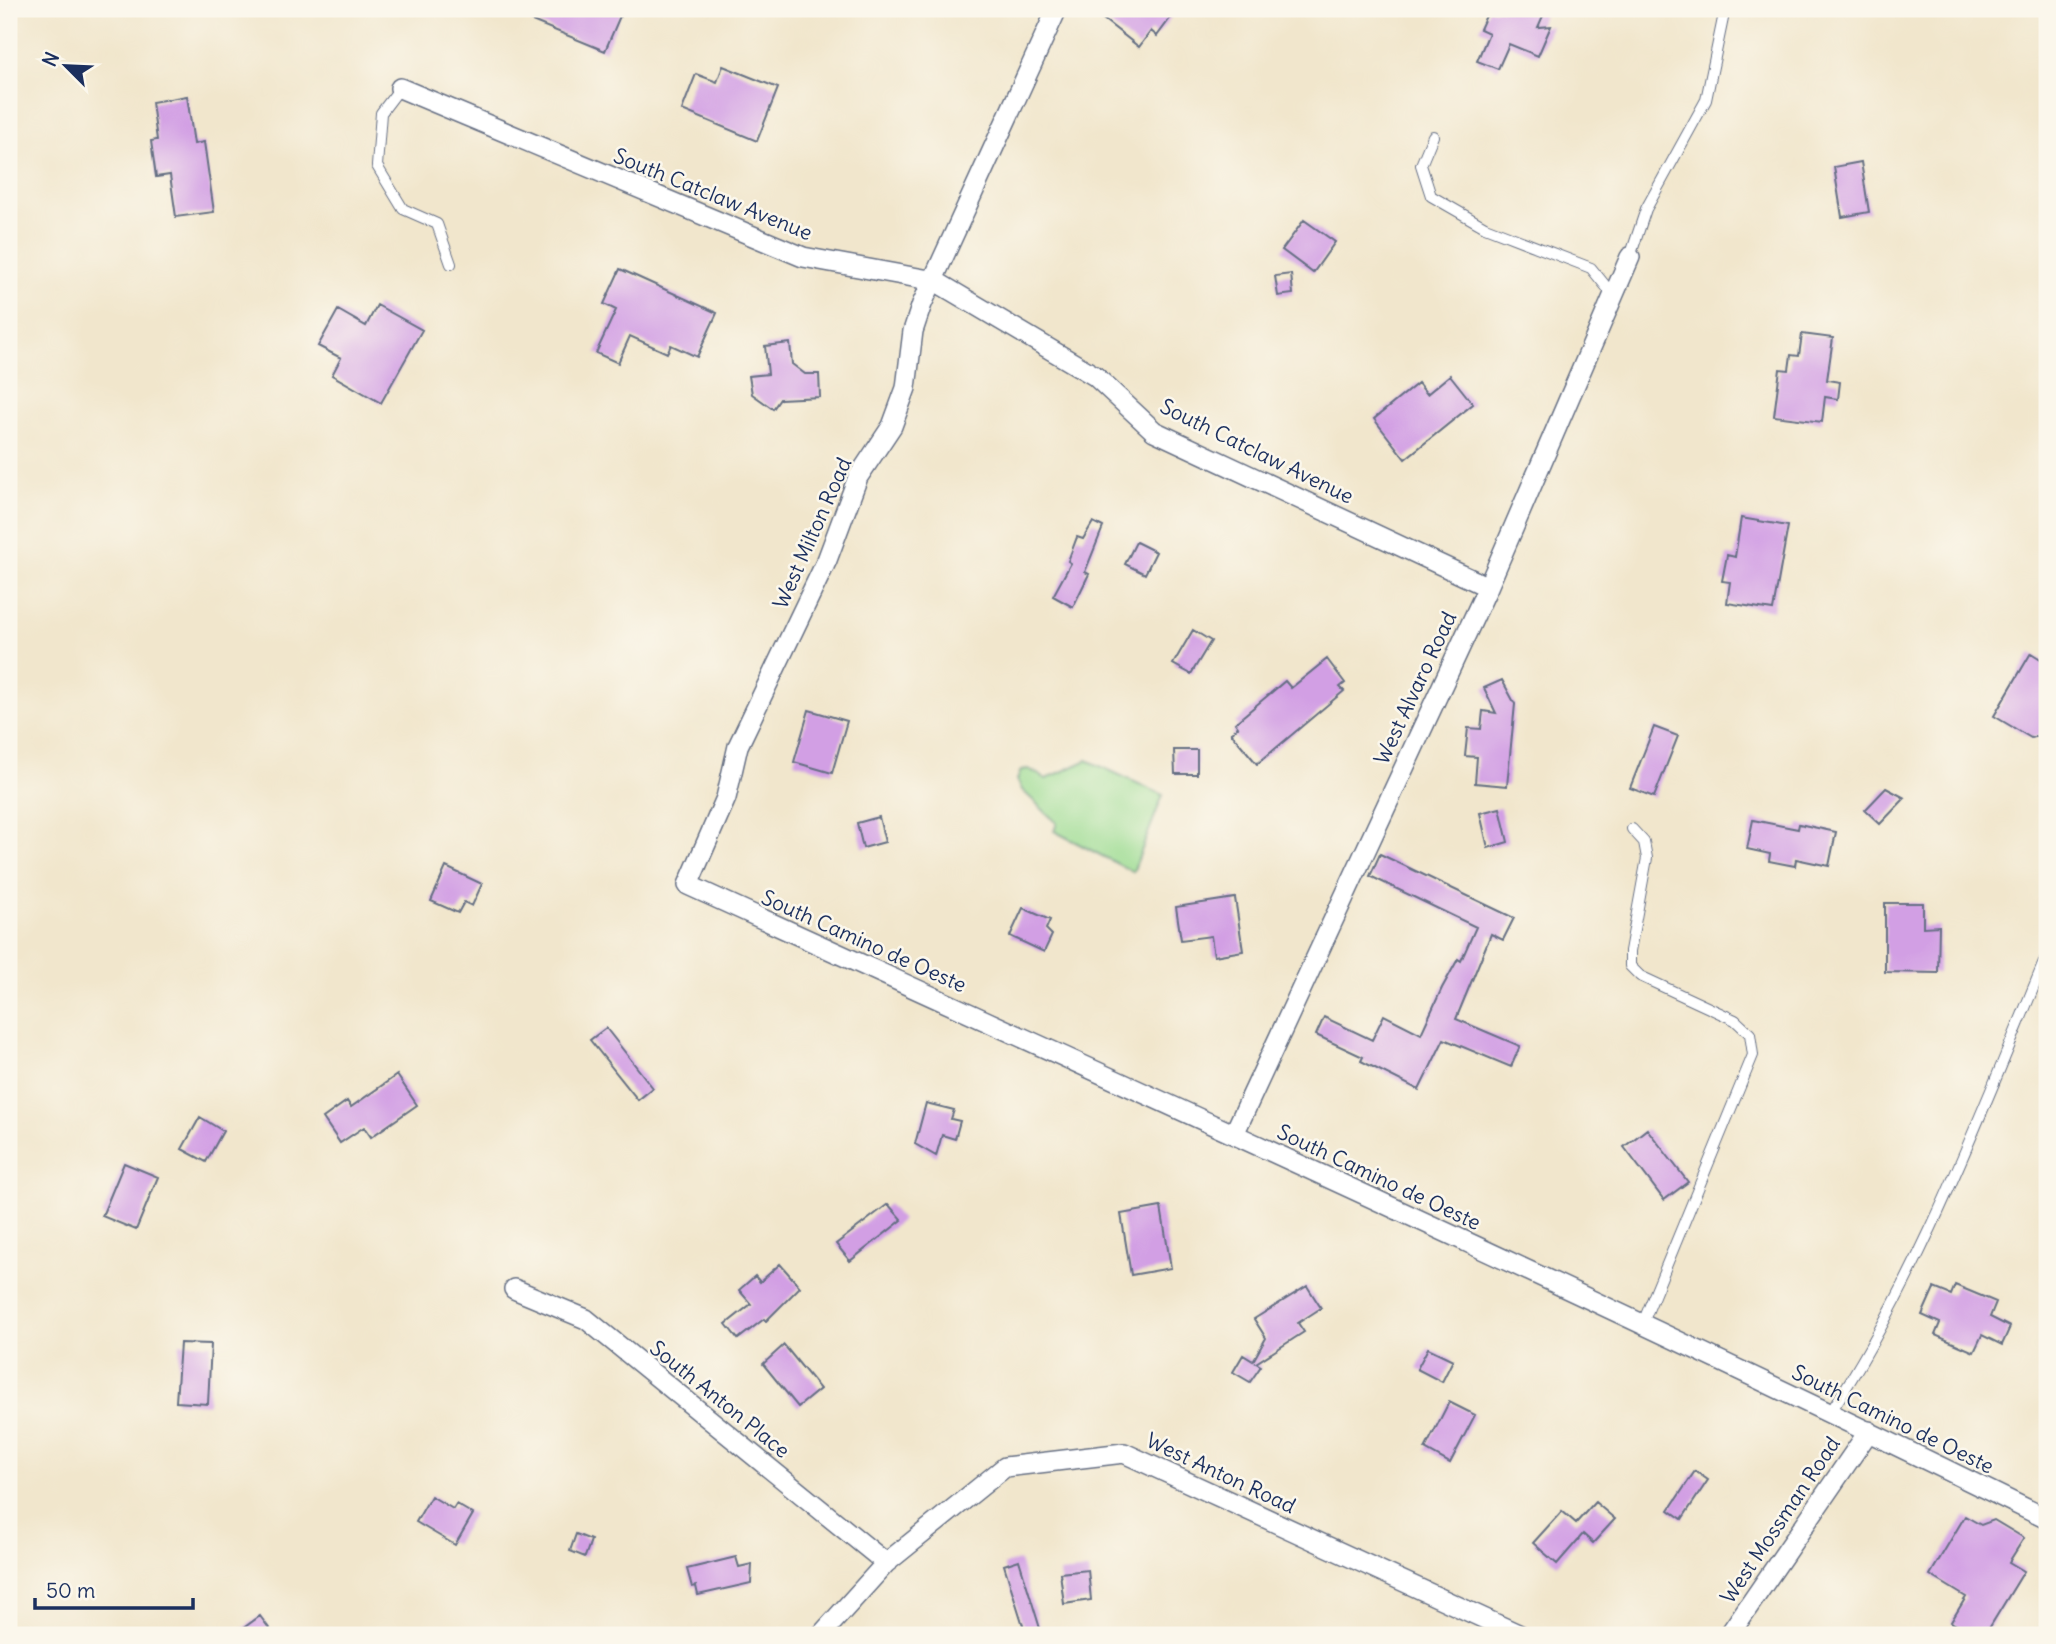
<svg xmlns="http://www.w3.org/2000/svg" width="2056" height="1644" viewBox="0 0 2056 1644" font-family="Delius,sans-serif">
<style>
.green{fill:#9cdc92;stroke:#5c8678;stroke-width:2}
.building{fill:#d29fe4}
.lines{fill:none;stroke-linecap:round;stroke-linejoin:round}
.lane-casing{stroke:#666f84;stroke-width:12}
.street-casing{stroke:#666f84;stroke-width:22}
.lane{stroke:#fff;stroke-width:10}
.street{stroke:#fff;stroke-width:19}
.labels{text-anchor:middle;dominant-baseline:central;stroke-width:5;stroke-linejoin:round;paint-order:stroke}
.street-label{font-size:21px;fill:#1b2f5e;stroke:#fbf7ec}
</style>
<rect width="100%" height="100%" fill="#fbf7ec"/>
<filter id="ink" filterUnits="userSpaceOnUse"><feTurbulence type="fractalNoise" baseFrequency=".0143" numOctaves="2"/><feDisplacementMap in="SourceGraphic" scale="14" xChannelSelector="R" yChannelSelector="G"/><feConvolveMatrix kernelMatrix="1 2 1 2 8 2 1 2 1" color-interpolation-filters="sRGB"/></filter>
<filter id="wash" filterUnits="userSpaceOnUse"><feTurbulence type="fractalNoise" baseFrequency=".00686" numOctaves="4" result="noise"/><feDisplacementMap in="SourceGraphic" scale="28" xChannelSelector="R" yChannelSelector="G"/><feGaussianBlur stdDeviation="1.57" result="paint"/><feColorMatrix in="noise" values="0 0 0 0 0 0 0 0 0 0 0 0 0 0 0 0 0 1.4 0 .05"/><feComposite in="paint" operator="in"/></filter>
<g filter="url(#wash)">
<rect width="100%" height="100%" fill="#f1e6cc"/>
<path class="green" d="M1087,760L1163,795L1133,872L1054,831L1057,823L1022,790L1017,780L1021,770L1029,769L1046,779Z"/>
<g id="blocks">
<path class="building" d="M503,9H623L605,51Z
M1109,9H1177L1157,36L1151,31L1139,47L1102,18Z
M1489,9H1546L1538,27L1551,26L1538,56L1509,44L1498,69L1477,61L1489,33L1480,29Z
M723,66L778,88L757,141L682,110L696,74L717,82Z
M187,96L194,144L204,142L214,212L176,217L170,175L156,177L151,141L157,140L152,102Z
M1861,162L1869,212L1842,217L1834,167Z
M1304,220L1335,242L1313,273L1282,250Z
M620,269L717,313L697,357L671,345L667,353L630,336L618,363L596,353L616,310L604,304Z
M1291,274L1293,294L1278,296L1275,276Z
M377,305L422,330L381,403L332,375L341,358L318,346L338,310L366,326Z
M1802,334L1833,338L1827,380L1840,382L1838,399L1825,397L1822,422L1774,416L1780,369L1789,370L1791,355L1799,356Z
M790,343L792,364L805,374H819L820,397L780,399L773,409L752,394L749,376L768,374L765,346Z
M1450,375L1473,404L1405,459L1374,419L1418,383L1427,394Z
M1741,518L1788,526L1773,610L1727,603L1730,582L1722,581L1727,555L1735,557Z
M1093,522L1103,527L1085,572L1089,574L1073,607L1053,596L1071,563L1068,561L1077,537L1083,539Z
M1136,542L1156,552L1145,574L1125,564Z
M1193,630L1211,641L1191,674L1173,664Z
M2031,653L2047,663V733L2031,738L1994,716Z
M1327,659L1345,683L1340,687L1344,691L1257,764L1231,733L1238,727L1235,723L1285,681L1291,688Z
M1502,680L1515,704L1507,786L1475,783L1477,757L1465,756L1468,728L1481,729L1483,711L1496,713L1484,688Z
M809,710L847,721L832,773L794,762Z
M1654,727L1678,736L1654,797L1630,788Z
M1174,750H1197V774H1175Z
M1886,788L1905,798L1880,824L1865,810Z
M1500,808L1508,842L1488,848L1480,813Z
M879,817L885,842L863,848L857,823Z
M1753,820L1798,829L1799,824L1836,832L1829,866L1796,859L1795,866L1769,861L1770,854L1747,849Z
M1380,854L1514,918L1503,940L1491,934L1456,1019L1520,1046L1511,1067L1444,1039L1419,1090L1361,1061L1363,1057L1316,1035L1324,1017L1372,1040L1384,1015L1421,1034L1442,988L1458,959L1461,961L1476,927L1370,876Z
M446,867L482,884L472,906L464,902L458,913L431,901Z
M1235,898L1243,951L1214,956L1211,936L1181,940L1176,907Z
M1885,903H1923V927L1939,926L1938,973L1885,972Z
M1023,908L1050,920L1046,929L1052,935L1044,952L1010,936Z
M606,1028L653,1088L638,1100L590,1040Z
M397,1075L417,1105L371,1137L364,1127L340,1143L323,1118L347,1101L351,1107Z
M926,1103L954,1110L951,1119L960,1121L955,1139L942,1135L936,1156L915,1144Z
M200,1117L223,1131L206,1162L182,1149Z
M1647,1129L1688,1182L1664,1200L1624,1147Z
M124,1163L158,1177L136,1230L102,1216Z
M888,1204L902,1220L850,1261L836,1244Z
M1161,1207L1171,1268L1131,1275L1121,1214Z
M780,1264L800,1287L766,1321L764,1319L738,1339L726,1324L751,1304L739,1290L755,1276L760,1282Z
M1955,1285L1996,1302L1990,1317L2010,1327L2002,1345L1982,1335L1974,1352L1935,1335L1940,1323L1922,1315L1934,1288L1951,1295Z
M1307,1286L1321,1308L1298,1323L1304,1332L1256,1363L1261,1366L1250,1382L1233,1372L1243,1355L1253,1361L1266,1338L1254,1319Z
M180,1343L211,1344L208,1404L176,1402Z
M784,1345L820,1389L798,1407L763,1364Z
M1428,1348L1453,1360L1442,1382L1417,1369Z
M1449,1402L1475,1415L1450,1463L1425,1449Z
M1695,1471L1708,1480L1682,1519L1669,1510Z
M431,1496L453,1509L456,1504L473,1514L455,1545L416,1522Z
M1595,1502L1615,1519L1593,1543L1583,1534L1557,1564L1533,1543L1562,1511L1576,1523Z
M1965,1516L1981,1525L1994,1520L2024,1538L2009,1562L2024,1571L1985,1635H1973L1951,1622L1966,1597L1930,1575Z
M576,1534L591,1540L585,1557L570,1551Z
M736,1557L739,1567L752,1564L751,1583L698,1595L696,1586L692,1587L687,1569Z
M1019,1560L1042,1635H1026L1004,1565Z
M1088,1570L1091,1600L1064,1604L1060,1573Z
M260,1616L274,1635H234Z"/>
</g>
</g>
<g filter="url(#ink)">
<use href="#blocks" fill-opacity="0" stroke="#666f84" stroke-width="2"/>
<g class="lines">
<g class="lane-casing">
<path id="lane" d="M400,88L381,113L377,166L403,209L437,224L451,264
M1433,136L1421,165L1431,196L1485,227L1591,268L1613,295
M1630,257L1646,209L1706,100L1725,9
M1632,829L1644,842L1647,858L1630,951V966L1640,976L1735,1020L1750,1034L1753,1055L1642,1325
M1830,1413C1922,1272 1982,1110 2047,955"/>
</g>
<g class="street-casing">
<path id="street" d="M1057,9L922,304L913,331L906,388L892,426L858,477L827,560L738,746L726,798L688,885C1143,1093 1599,1298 2047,1519
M400,88L803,257L935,281L1095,376L1154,431L1488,587
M1234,1134L1488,587L1630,257
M514,1289L586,1319L886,1563
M821,1635L886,1563L1005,1467L1124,1453L1520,1635
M1729,1635L1869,1431"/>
</g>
<use href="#lane" class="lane"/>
<use href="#street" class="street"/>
</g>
</g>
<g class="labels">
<g class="street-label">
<text transform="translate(713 194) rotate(22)">South Catclaw Avenue</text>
<text transform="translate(1257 451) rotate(26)">South Catclaw Avenue</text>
<text transform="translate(812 533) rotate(-66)">West Milton Road</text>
<text transform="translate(1415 688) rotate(-65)">West Alvaro Road</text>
<text transform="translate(864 941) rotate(24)">South Camino de Oeste</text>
<text transform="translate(1379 1177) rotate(25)">South Camino de Oeste</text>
<text transform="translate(720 1399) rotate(39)">South Anton Place</text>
<text transform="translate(1893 1419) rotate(26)">South Camino de Oeste</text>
<text transform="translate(1221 1473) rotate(25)">West Anton Road</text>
<text transform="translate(1780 1520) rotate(-56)">West Mossman Road</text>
</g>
</g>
<rect width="2056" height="1644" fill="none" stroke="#fbf7ec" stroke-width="35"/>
<g transform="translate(66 66) rotate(294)" stroke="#fbf7ec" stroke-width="5" paint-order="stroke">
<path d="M0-5L12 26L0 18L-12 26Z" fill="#1b2f5e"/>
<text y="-10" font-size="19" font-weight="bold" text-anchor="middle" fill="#1b2f5e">N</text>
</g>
<path d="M35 1598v10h158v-10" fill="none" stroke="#1b2f5e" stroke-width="3.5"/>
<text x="46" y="1598" font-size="21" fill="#1b2f5e" stroke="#fbf7ec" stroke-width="5" paint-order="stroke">50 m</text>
</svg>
